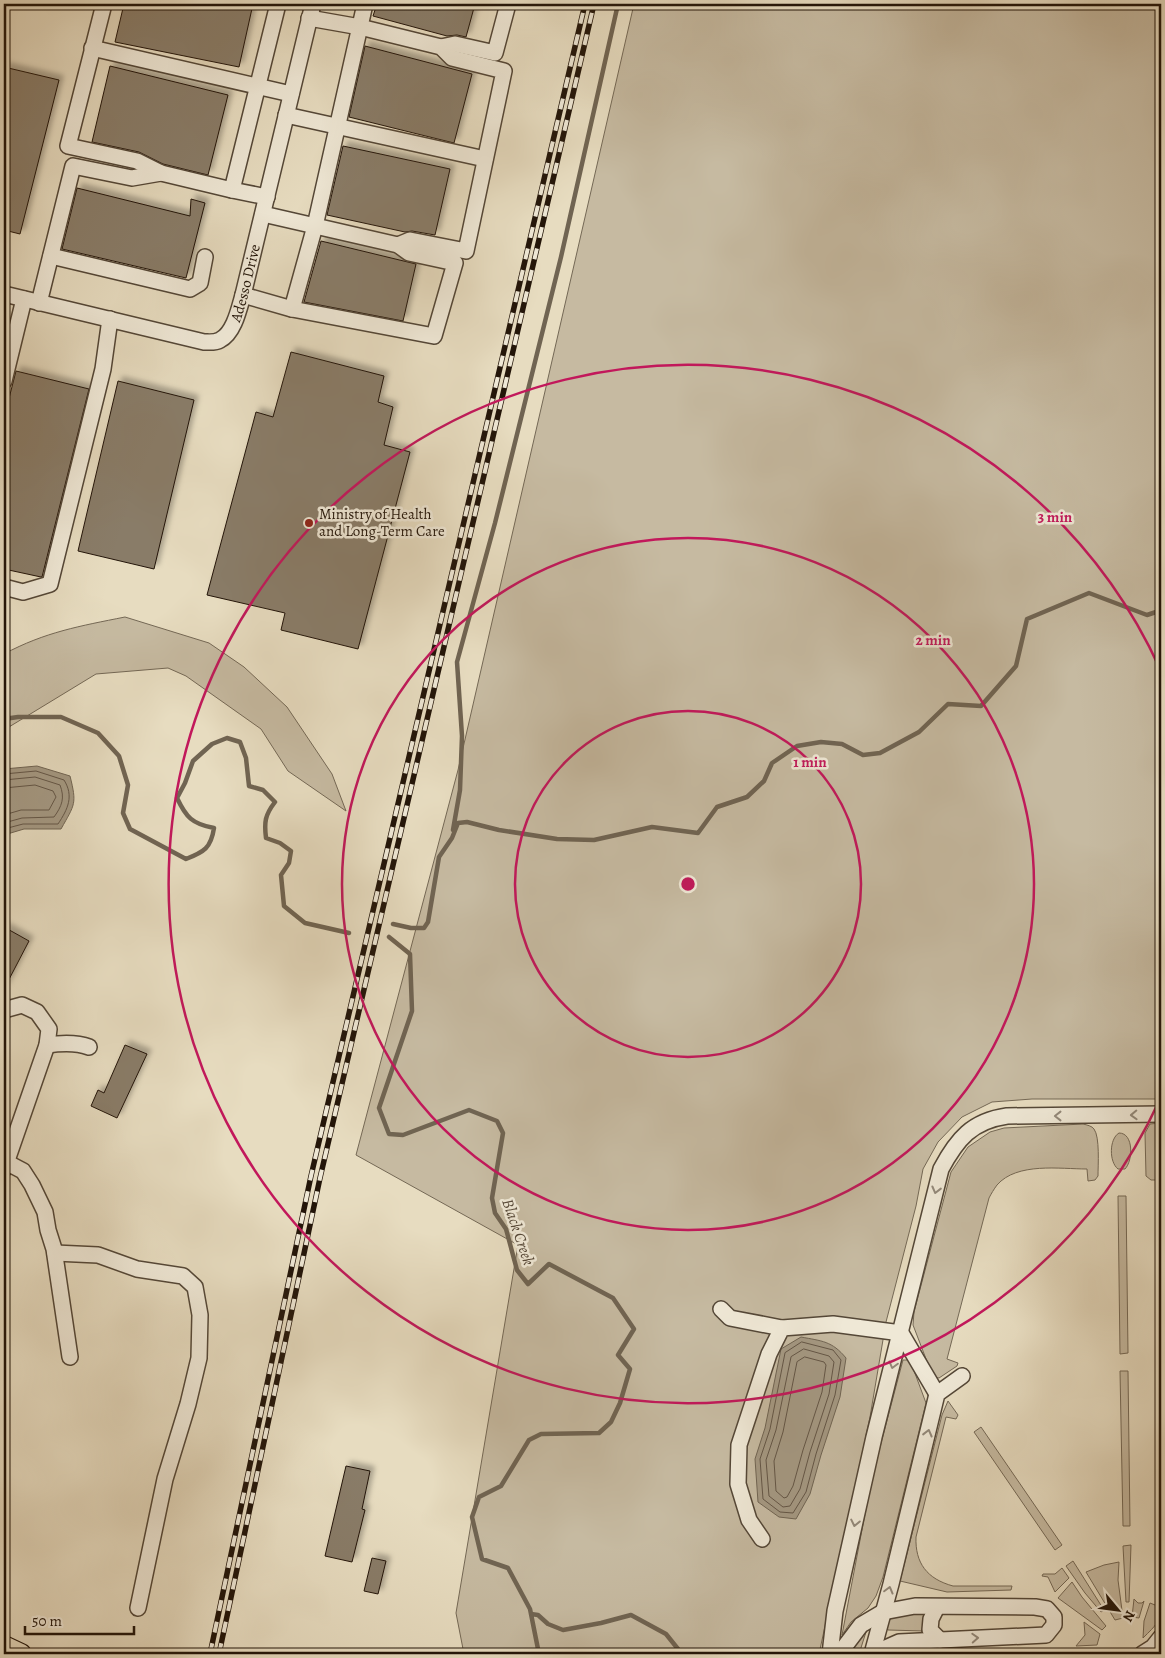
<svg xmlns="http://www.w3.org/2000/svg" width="1165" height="1658" viewBox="0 0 1165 1658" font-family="Alegreya,serif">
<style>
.green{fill:#c6baa1;stroke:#746855}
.water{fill:#a49882;stroke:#706452}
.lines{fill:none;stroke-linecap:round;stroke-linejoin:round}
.shore{stroke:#645646;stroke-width:1}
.stream{stroke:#706452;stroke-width:4.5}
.building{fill:#897c68;stroke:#231509;filter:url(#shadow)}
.minor-casing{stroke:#544737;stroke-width:18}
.major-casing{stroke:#231509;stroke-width:22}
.minor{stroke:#efe8d6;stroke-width:15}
.major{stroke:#e7dcc0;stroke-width:20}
.rail-casing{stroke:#231509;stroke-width:5.5}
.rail{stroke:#efe8d6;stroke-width:4;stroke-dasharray:11;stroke-linecap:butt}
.oneway{stroke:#93897a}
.ring{fill:none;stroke:#c2185b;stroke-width:2.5}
.poi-dot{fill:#8f2418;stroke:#efe8d6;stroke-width:2}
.labels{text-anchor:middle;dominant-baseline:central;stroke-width:5;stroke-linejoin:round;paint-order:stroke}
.street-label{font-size:15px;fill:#231509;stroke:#efe8d6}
.poi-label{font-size:15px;fill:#231509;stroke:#efe8d6;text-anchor:start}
.water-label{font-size:16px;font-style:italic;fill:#574939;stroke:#efe8d6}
.centre{fill:#c2185b;stroke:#efe8d6;stroke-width:2.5}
.ring-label{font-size:15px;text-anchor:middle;font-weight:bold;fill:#c2185b;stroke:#efe8d6;stroke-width:5;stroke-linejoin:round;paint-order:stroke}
</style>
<defs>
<filter id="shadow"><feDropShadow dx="4.5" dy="-4.5" stdDeviation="2.5" flood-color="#0004"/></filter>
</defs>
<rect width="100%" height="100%" fill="#e7dcc0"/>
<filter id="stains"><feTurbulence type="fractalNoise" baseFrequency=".004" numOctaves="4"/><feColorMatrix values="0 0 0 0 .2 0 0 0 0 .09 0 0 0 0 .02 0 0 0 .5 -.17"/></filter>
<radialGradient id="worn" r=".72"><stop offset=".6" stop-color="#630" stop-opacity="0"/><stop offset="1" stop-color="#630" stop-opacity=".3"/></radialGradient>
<path class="green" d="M634,4H1161V1099H1032L992,1102L962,1117L938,1142L923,1169L916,1206L886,1322L870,1417L819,1654H464L456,1613L518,1245L356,1155L458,770Z
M125,617L209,643L244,667L287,707L332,774L346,811L288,771L261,729L186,676L168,668L96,674L4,730V654C45,632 80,626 125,617Z
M1161,1123V1168H1156V1180H1151L1146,1176L1145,1133L1150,1124Z
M1083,1124C1087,1125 1092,1126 1094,1129C1100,1137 1098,1165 1098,1176L1095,1180L1088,1181L1087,1169C1060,1169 1017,1162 997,1185C994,1189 991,1194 989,1198L947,1359L958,1363L957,1366L939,1378L933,1377L913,1325L914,1312L951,1172L968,1147L990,1132L1004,1128Z
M1119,1133C1134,1133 1133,1161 1125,1169H1118C1109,1162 1109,1139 1119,1133Z
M1118,1196H1126L1128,1353L1120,1354Z
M903,1360H910L926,1403L883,1577L876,1596L868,1608L851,1622L842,1635L872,1477Z
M1120,1371H1128L1130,1526H1123Z
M948,1401L958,1415L956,1419L946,1417L916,1537C915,1563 927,1579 953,1586H1012L1011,1590L947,1592L900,1581L942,1415Z
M981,1427L1062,1545L1055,1550L974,1432Z
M1131,1545L1129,1602H1126L1123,1546Z
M1073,1561L1104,1610L1101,1612L1085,1593L1066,1566Z
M1119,1562L1118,1580L1123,1618L1115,1620L1086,1572L1104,1565Z
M1062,1568L1069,1578L1055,1592L1048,1577L1042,1576L1043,1574H1055Z
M1072,1582L1082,1597L1106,1626L1102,1630L1058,1598Z
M1134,1599L1138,1603H1142L1144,1601L1139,1618L1132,1617Z
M1150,1603L1160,1607L1161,1603C1161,1622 1156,1625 1143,1638L1144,1621Z
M899,1614H925L924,1631L888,1630L887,1628C888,1620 892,1615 899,1614Z
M1084,1622L1100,1634L1097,1645L1076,1646L1085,1635Z
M863,1629L866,1632L859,1654H847Z
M928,1644L960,1652H975L976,1654L996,1651L997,1654L1010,1653V1651H1024L1025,1654L1038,1653V1651L1087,1650L1103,1654H948L923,1650L890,1654L891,1650Z"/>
<path class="water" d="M37,766L70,776C77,804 75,804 61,829H24L4,835V769Z
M801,1337C822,1341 832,1341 846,1358L840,1397L821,1455L810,1494L796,1519L779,1517L758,1502L755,1459L765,1428L781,1349Z"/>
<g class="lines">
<path class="shore" d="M4,774L36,771L64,780C74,796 68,809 58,824H23L4,829
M4,780L35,777L60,785C65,798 62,806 54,817L22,818L4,823
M4,788L35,785L53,791L56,797L49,810H21L4,815
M802,1342L833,1350L841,1360L835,1395L816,1454L806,1492L793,1513L780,1512L763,1499L760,1459L770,1429L785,1353Z
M804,1349L829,1356L834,1362L829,1394L810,1452L800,1489L790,1506L783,1507L769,1496L766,1460L776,1430L791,1357Z
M805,1357L824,1362L826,1365L822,1392L803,1450L793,1486L787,1497L784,1498L776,1491L774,1461L783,1432L797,1362Z"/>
<path class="stream" d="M4,719L18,717H61L98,733L119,756L128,785L123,813L130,829L186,859C204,852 211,848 214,828C192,824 186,817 177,798L185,783L193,761L212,744L227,738L240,742L246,758L249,786L263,790L275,802C265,815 264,822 266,838L280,843L291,851L289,863L281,875L284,906L305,923L349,933
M453,830L460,790L462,736L457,662L495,523L561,257L618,4
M393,924L411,928H424L428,922L439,857L452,838L458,823L467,822L499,830L557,839L594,840L652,827L698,833L717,807L747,797L764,781L772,763L797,746L821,742L842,744L863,755L880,753L919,732L948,704L981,706L1016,666L1027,619L1089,593L1147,615L1159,611L1161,613
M389,937L410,954L412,1011L379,1108L389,1134L403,1135L469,1110L497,1121L503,1133L492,1198L495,1213L506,1229L517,1270L528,1284L549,1264L613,1298L634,1329L618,1355L630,1369L620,1403L611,1422L599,1433L541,1434L529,1440L501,1486L479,1497L472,1517L482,1559L508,1568L530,1609L539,1654
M531,1614L538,1615L548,1624L563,1630L601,1623L631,1615L666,1634L682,1654"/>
</g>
<path class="building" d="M124,4H253L239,67L115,42Z
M377,4H475L466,37L457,35L447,36L373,16Z
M365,46L472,74L454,143L349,117Z
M110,66L228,95L208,175L163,164L139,152L92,142Z
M4,67L59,80L20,234L4,230Z
M343,146L450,169L435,235L412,231L405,232L327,215Z
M77,188L190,216L191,199L205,203L186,278L62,249Z
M321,241L416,264L403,321L304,302Z
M291,352L384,376L378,402L393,407L384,445L410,452L358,649L281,630L285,613L207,595L256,412L273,417Z
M16,371L89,389L42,577H41L4,569V418Z
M118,381L194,400L154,569L78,551Z
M4,927L29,941L4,989Z
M125,1045L147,1054L117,1118L91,1106L98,1090L104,1093Z
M346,1466L370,1471L362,1509L365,1510L352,1562L325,1556Z
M372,1558L386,1561L378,1594L364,1591Z"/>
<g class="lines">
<g class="minor-casing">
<g id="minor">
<path d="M104,4L68,146L137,161L161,173L232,190L278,4"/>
<path d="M309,18L360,27L441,47L452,58L504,71L466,251L410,240L398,245"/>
<path d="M441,47L455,44L495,53L508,4"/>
<path d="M92,48L291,94"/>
<path d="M286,115L485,159"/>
<path d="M232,190L267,197"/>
<path d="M51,256L190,289L200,283L205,257"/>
<path id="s1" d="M4,294L204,342C209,342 215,343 220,340C234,333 239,309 243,295L313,4"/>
<path d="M243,295L292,309L434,336L455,263L409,253L398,245L263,214"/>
<path d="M39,303L73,166L132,178L161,173"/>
<path d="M292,309L315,226L365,4"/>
<path d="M4,381L24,299"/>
<path d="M4,587L23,592L50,584L103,369L110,319"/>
<path d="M4,1010L22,1005L37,1012L49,1029L47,1045L4,1169"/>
<path d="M47,1045C61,1043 76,1042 89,1047"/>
<path d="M4,1161L23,1171L32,1185L45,1212L48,1230L54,1249L70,1357"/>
<path d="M55,1253L98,1255L137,1269L183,1276L195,1287L200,1315L199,1358L188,1404L165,1479L138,1608"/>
<path d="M721,1309L730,1318L782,1328"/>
<path d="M762,1539L749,1520L738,1484L739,1445L769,1354L782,1328L833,1324L901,1333L937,1394"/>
<path d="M937,1607L931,1619L930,1630L940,1640"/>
<path d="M830,1654L835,1611L874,1437L941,1169C957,1139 972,1121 1007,1116L1161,1114"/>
<path d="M839,1654L861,1625L883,1612L915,1606L1035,1607L1047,1609L1054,1617V1625L1046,1635L899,1642L881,1650L878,1654"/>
<path d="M872,1654L891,1584L937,1394L962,1376"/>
<path d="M1142,1654L1153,1647L1161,1637"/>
</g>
</g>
<g class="major-casing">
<path id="major" d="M4,1646L21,1654"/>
</g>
<use href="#minor" class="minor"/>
<use href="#major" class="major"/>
<g class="rail-casing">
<path id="rail" d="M210,1654L311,1176L585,4
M219,1654L320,1178L594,4"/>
</g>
<use href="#rail" class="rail"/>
</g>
<defs><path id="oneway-chevron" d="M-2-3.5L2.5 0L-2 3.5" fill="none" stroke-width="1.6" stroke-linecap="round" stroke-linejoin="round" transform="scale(1.25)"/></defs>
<g class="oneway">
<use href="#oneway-chevron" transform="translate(1134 1115) rotate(178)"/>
<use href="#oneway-chevron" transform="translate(1058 1116) rotate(180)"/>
<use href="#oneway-chevron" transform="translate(936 1190) rotate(104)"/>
<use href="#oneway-chevron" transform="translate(893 1365) rotate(105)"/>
<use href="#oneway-chevron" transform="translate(928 1433) rotate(-76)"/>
<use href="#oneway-chevron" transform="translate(855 1523) rotate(102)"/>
<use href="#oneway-chevron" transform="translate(889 1590) rotate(-75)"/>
<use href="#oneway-chevron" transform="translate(975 1638) rotate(-3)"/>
</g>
<g class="ring">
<circle cx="688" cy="884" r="173"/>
<circle cx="688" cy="884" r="346"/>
<path d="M1160 1099A519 519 0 1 1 1160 669"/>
</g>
<circle class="poi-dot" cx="309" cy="523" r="5"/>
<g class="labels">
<g class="street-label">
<text stroke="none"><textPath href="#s1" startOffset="286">Adesso Drive</textPath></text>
</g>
<g class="poi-label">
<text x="319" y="514">Ministry of Health<tspan x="319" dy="17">and Long-Term Care</tspan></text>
</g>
<g class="water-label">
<text transform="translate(518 1232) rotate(71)">Black Creek</text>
</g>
</g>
<circle cx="688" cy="884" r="8" class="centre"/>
<g class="ring-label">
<text x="1055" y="522">3 min</text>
<text x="933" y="645">2 min</text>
<text x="810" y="767">1 min</text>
</g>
<rect width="1165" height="1658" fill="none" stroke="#e7dcc0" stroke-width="20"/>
<rect x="5" y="5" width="1155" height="1648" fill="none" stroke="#231509" stroke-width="2.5"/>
<rect x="10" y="10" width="1145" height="1638" fill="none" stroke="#231509"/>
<g transform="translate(1118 1610) rotate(119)" stroke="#efe8d6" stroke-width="4" paint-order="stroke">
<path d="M0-4L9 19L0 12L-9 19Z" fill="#231509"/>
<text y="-8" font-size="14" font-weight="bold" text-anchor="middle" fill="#231509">N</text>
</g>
<path d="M25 1626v8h109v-8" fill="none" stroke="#231509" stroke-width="2.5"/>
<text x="32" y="1626" font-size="15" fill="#231509" stroke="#efe8d6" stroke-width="4" paint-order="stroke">50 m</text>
<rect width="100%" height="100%" filter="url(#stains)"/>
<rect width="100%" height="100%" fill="url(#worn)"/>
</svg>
